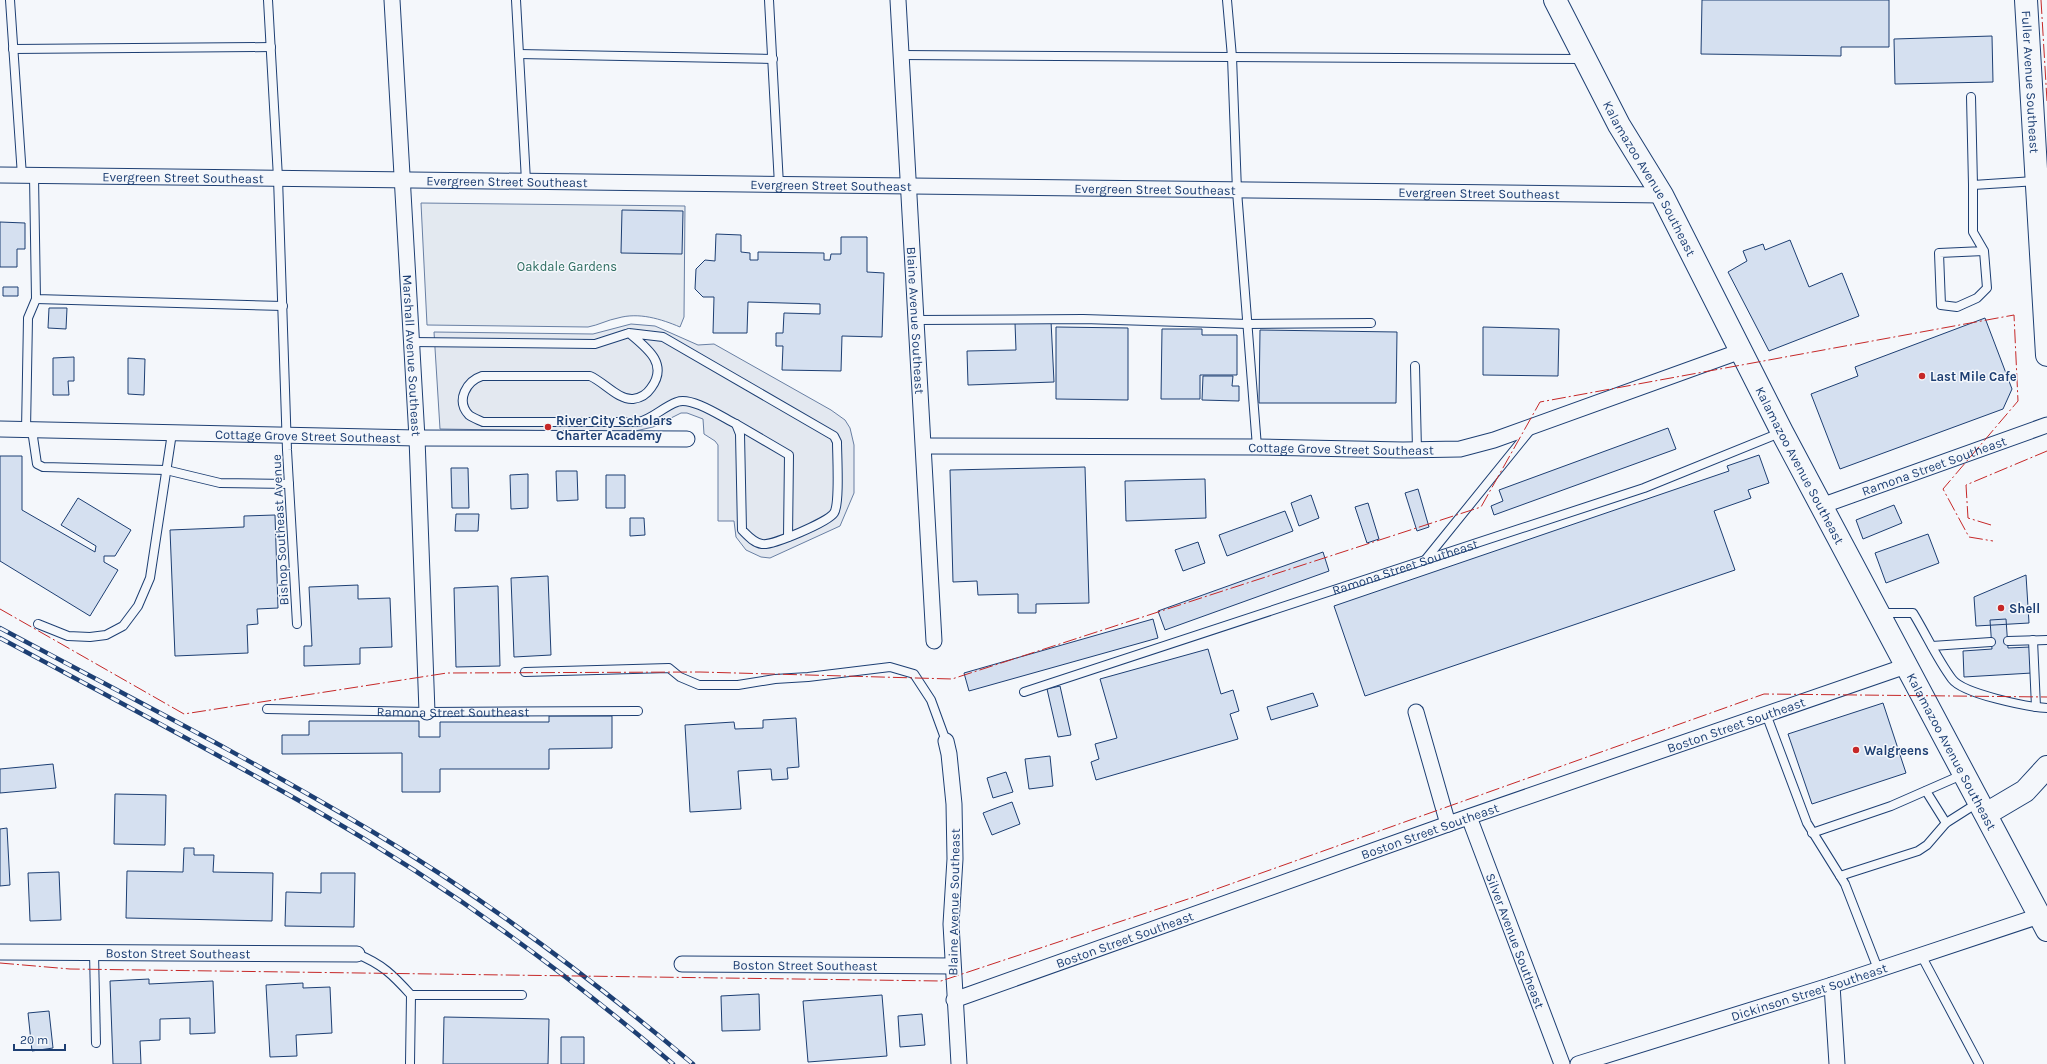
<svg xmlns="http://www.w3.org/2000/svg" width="2047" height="1064" viewBox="0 0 2047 1064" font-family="Karla,sans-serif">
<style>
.green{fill:#e3e9f0;stroke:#687fa3}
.parking{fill:#e3e8f0;stroke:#687fa3}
.building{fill:#d5e0f0;stroke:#1d3f73}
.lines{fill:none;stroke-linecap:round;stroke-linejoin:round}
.lane-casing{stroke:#1d3f73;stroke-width:10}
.street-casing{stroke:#1d3f73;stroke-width:17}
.secondary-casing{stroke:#1d3f73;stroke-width:24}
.lane{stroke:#f4f7fb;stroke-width:8}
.street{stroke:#f4f7fb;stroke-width:15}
.secondary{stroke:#f4f7fb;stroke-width:22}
.rail-casing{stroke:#1d3f73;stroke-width:4.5}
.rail{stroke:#f4f7fb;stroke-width:3;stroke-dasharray:9;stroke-linecap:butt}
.power{stroke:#c62828;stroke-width:1;stroke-dasharray:14 3 2 3;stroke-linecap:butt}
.poi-dot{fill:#c62828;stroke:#f4f7fb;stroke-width:1.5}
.labels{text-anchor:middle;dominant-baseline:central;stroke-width:3;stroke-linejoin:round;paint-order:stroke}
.street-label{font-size:13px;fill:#1d3f73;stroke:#f4f7fb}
.park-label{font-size:13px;fill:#2c6c60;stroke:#f4f7fb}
.poi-label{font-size:13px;font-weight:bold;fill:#1d3f73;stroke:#f4f7fb;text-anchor:start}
</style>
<rect width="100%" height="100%" fill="#f4f7fb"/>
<path class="green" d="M421,203L685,206L684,317L680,327C661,319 639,312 618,318C607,320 599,325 588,327L427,325Z"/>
<path class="parking" d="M631,324L655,326L698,345L714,344L831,410L845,420L850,428L854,445V493L840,526L770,558L761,557L746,550L736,537L734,521H718V445L715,441L704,434L703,419L687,413H681L653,427L631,432L440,429L434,332L593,334Z"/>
<path class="building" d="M1702,0H1889V47H1841V56L1701,54Z
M1992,36L1993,82L1895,84L1894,39Z
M622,210L683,211L682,254L621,253Z
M0,222L25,223V249H17V267H0Z
M716,234L741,235V252L750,253V260H758V252L824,253V260H830L831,254H841V237H867V272L884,273L882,337L842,336L841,371L782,370L783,346H776V333H783L784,313L820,314V304L748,302L747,333H713L714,297H703L695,289L696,269L705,260L715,261Z
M1790,240L1809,287L1842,273L1859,316L1769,351L1728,272L1747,261L1743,251L1763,244L1765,250Z
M3,287H18V296H3Z
M49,308H67L66,329L48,328Z
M1985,318L2012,389L2003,409L1840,469L1811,394L1858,376L1855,367Z
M1051,321L1054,382L968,385L967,351L1016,350L1015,323Z
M1056,327L1128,328V400L1056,399Z
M1483,327L1559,329L1558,376L1483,375Z
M1162,329H1202V335H1237V375H1200V399H1161Z
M1260,330L1397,332L1396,403H1259Z
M74,357V381H68L69,395H53V358Z
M128,358L145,359L144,395L128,394Z
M1203,376H1233L1232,386H1239V401L1202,400Z
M1668,428L1676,449L1494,515L1491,506L1503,501L1499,490Z
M1759,455L1769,483L1748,490L1751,498L1714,511L1735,570L1365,696L1334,606L1729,471L1727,466Z
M0,456H22V510L95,552L96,546L61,525L78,498L131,530L115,556H104V562L118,570L90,616L0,561Z
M1085,467L1089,603L1036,604V613H1018V594L978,595L977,581L953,582L950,470Z
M451,468H468L469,508H452Z
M556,471H577L578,500L557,501Z
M528,474V508L511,509L510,475Z
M606,475H625V508H606Z
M1205,479L1206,518L1126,521L1125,481Z
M1418,489L1429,527L1417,531L1405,493Z
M1311,495L1319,518L1299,526L1291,503Z
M1368,503L1379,539L1367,543L1355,507Z
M1894,505L1902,523L1863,539L1856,520Z
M1285,511L1293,531L1227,556L1219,535Z
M456,514H479L478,531H455Z
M275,515L278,608L257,609L258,624L247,625L248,653L175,656L170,530L244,527V516Z
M630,518H644L645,535L630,536Z
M1928,534L1939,563L1886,583L1875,553Z
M1198,542L1205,563L1183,571L1175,550Z
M1323,552L1329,571L1165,630L1158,611Z
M2026,575L2029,623L1976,626L1974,597Z
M548,576L551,655L514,657L511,578Z
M358,585V599L390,598L392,647L360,648V664L304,666V646H312L309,587Z
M498,586L500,666L456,667L454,588Z
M1153,619L1158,638L969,691L964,673Z
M2006,619L2008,648L2030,647L2032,673L1964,677L1963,651L1992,649L1990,620Z
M1208,649L1221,694L1233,690L1239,711L1230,714L1238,739L1096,780L1091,762L1099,759L1095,744L1117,738L1100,679Z
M1060,686L1071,735L1058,737L1047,689Z
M1313,693L1318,706L1271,720L1267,707Z
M1883,703L1906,773L1812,804L1788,734Z
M549,716H612V748L549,749V769H440V792H402V753L282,754V735H309V721H419V737H440V722H549Z
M796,718L799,767L787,768L788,779L772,780L771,769L738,771L741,809L690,812L685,725L734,722L735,729L763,728V720Z
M1050,756L1053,786L1029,789L1025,759Z
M53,764L56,788L0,793V769Z
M1006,772L1013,792L993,798L987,778Z
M115,794L166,795L165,845L114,844Z
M1012,802L1020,824L992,835L983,813Z
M7,828L10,885L0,886V829Z
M184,848H194V855H214L213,872L273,873L272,921L126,918L127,871L183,872Z
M59,872L61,920L30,921L28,873Z
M321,873H355L354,927L285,926L286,892L321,893Z
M149,979V984L213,981L215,1033L190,1034V1018L160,1019V1040L140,1041L141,1064H113L110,981Z
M303,983V988L330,987L332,1033L296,1035L297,1056L270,1057L266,985Z
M759,994L760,1030L722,1031L721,996Z
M882,995L887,1056L808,1062L803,1001Z
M49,1011L53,1048L32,1051L28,1013Z
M922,1014L925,1045L900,1047L898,1016Z
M444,1017L549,1019L548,1064H443Z
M561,1037H584V1064H561Z"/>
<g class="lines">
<g class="lane-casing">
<g id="lane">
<path d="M10,0L22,176"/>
<path d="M268,0L278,178L287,450L297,624"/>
<path d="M516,0L526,181"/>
<path d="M769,0L779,185"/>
<path d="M1227,0L1232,57L1237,191L1257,447"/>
<path d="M13,49L271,47"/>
<path d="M519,54L773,59"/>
<path d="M901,55L1582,59"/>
<path d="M1971,97L1973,185L2036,181"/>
<path d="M34,176L36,299L283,306"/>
<path d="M1973,185V232L1984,251L1987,288L1977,298L1957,307L1941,305L1939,253L1984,251"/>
<path d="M917,320L1083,319L1248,324L1371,323"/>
<path d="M411,342L595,344L629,333L663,337L834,436L837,442C837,455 840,504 834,513C828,522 772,546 762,544C754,543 748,536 742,530L740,434L736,424C722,417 691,396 677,402C663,407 654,418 639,422H483C479,420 473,418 469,415C455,400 467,381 482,376H590C604,382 618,400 633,399C641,398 647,394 651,388C669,364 647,348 629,333"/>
<path d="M1415,366L1417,450"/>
<path d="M736,424L789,455L788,537"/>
<path d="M26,430L28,318L36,299"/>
<path d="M32,430L37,464L43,467L166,470L220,483L289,484"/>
<path d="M1426,559L1532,428"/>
<path d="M1880,613H1913C1926,634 1937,659 1952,679C1963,694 2028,707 2047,708"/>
<path d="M38,624L68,636L90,637L106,635L123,626L138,606L150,578L172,433"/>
<path d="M2033,640L2036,707"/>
<path d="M2008,641L2047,640"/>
<path d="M1932,646L1991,642"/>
<path d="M525,672L669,668L680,677L699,685H738L775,679L808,677L890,667L914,674L931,700L946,741"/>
<path id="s1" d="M1024,692L1644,488L1782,432"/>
<path id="s2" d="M267,709L427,712L638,711"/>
<path d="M1766,714L1807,823L1845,884L1878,969"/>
<path d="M1926,791L1946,823"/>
<path d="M1812,833L1891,806L1964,774"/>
<path d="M1840,876L1918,851L1927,845L1946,823L1979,802"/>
<path d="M94,953L96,1043"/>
<path d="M357,954C382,964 393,975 411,995H522"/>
<path d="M1921,955L1979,1064"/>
<path d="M410,1064L411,995"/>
</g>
</g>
<g class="street-casing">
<g id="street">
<path id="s3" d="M392,0L417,438L427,712"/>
<path id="s4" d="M898,0L934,641"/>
<path id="s5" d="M0,175L1662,195"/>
<path id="s6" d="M0,429L417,438L687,439"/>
<path id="s7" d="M924,446L1257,447L1403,450L1460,449L1494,440L1741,351"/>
<path id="s8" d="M1821,506L2047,425"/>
<path d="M1416,712L1448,824"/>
<path d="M946,741L949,754L954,804L955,859L951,924L959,1064"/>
<path id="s9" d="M1469,817L1562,1064"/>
<path id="s10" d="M0,952L357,954"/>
<path id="s11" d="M682,964L952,966"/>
<path d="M1832,985L1837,1064"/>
<path id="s12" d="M954,1000L1448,824L1906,666"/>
<path id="s13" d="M1578,1064L1832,985L2039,916"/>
</g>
</g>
<g class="secondary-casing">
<g id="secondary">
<path id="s14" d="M1555,0L1619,125L1662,195L1782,432L2047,930"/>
<path id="s15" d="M2026,0L2047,355"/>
<path d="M1986,814L2025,791L2047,767"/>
</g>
</g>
<use href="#lane" class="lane"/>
<use href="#street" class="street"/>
<use href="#secondary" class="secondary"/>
<g class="rail-casing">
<path id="rail" d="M0,628C125,695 251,759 373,832C486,899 592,979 693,1064
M0,638C106,695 213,751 317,811C443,883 563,970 673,1064"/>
</g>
<use href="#rail" class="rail"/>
<path class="power" d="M2041,0L2047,101
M1991,525L1968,518L1966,485L2047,451
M0,609L184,714L447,673L700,672L952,679L1481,507L1540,402L2014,315L2018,401L1943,489L1969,537L1993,541
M0,963L70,969L941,981L1194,897L1764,694L2047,697"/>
</g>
<g class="poi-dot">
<circle cx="1922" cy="376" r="4"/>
<circle cx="548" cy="427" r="4"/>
<circle cx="2001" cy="608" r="4"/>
<circle cx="1856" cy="750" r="4"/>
</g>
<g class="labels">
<g class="street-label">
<text stroke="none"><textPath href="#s15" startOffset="82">Fuller Avenue Southeast</textPath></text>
<text stroke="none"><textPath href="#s5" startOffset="183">Evergreen Street Southeast</textPath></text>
<text stroke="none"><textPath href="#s14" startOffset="202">Kalamazoo Avenue Southeast</textPath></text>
<text stroke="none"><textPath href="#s5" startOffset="507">Evergreen Street Southeast</textPath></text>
<text stroke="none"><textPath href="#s5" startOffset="831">Evergreen Street Southeast</textPath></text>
<text stroke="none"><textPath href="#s5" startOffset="1155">Evergreen Street Southeast</textPath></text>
<text stroke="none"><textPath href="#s5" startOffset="1479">Evergreen Street Southeast</textPath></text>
<text stroke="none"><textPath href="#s4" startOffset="321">Blaine Avenue Southeast</textPath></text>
<text stroke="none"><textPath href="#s3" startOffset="356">Marshall Avenue Southeast</textPath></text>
<text stroke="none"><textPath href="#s6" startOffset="308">Cottage Grove Street Southeast</textPath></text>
<text stroke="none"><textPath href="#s7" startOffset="417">Cottage Grove Street Southeast</textPath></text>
<text stroke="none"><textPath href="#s14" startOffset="526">Kalamazoo Avenue Southeast</textPath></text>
<text stroke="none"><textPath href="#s8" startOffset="120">Ramona Street Southeast</textPath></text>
<text transform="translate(280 530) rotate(-93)">Bishop Southeast Avenue</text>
<text stroke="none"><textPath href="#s1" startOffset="401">Ramona Street Southeast</textPath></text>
<text stroke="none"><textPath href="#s2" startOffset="186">Ramona Street Southeast</textPath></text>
<text stroke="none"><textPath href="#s12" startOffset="829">Boston Street Southeast</textPath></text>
<text stroke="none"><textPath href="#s14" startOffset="850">Kalamazoo Avenue Southeast</textPath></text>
<text stroke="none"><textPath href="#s12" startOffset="505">Boston Street Southeast</textPath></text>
<text transform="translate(954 902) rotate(-89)">Blaine Avenue Southeast</text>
<text stroke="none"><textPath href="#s12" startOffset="181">Boston Street Southeast</textPath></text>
<text stroke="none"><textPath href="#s9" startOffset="132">Silver Avenue Southeast</textPath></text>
<text stroke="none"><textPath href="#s10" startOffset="178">Boston Street Southeast</textPath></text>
<text stroke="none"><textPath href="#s11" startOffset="123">Boston Street Southeast</textPath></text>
<text stroke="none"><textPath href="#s13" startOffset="242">Dickinson Street Southeast</textPath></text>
</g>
<g class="park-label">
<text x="567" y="266">Oakdale Gardens</text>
</g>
<g class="poi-label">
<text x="1930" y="376">Last Mile Cafe</text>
<text x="556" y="420">River City Scholars<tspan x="556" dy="15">Charter Academy</tspan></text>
<text x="2009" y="608">Shell</text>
<text x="1864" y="750">Walgreens</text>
</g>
</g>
<path d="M14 1044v6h51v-6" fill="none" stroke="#1d3f73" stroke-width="2"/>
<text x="20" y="1044" font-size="12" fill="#1d3f73" stroke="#f4f7fb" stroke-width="3" paint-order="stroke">20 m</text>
</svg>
